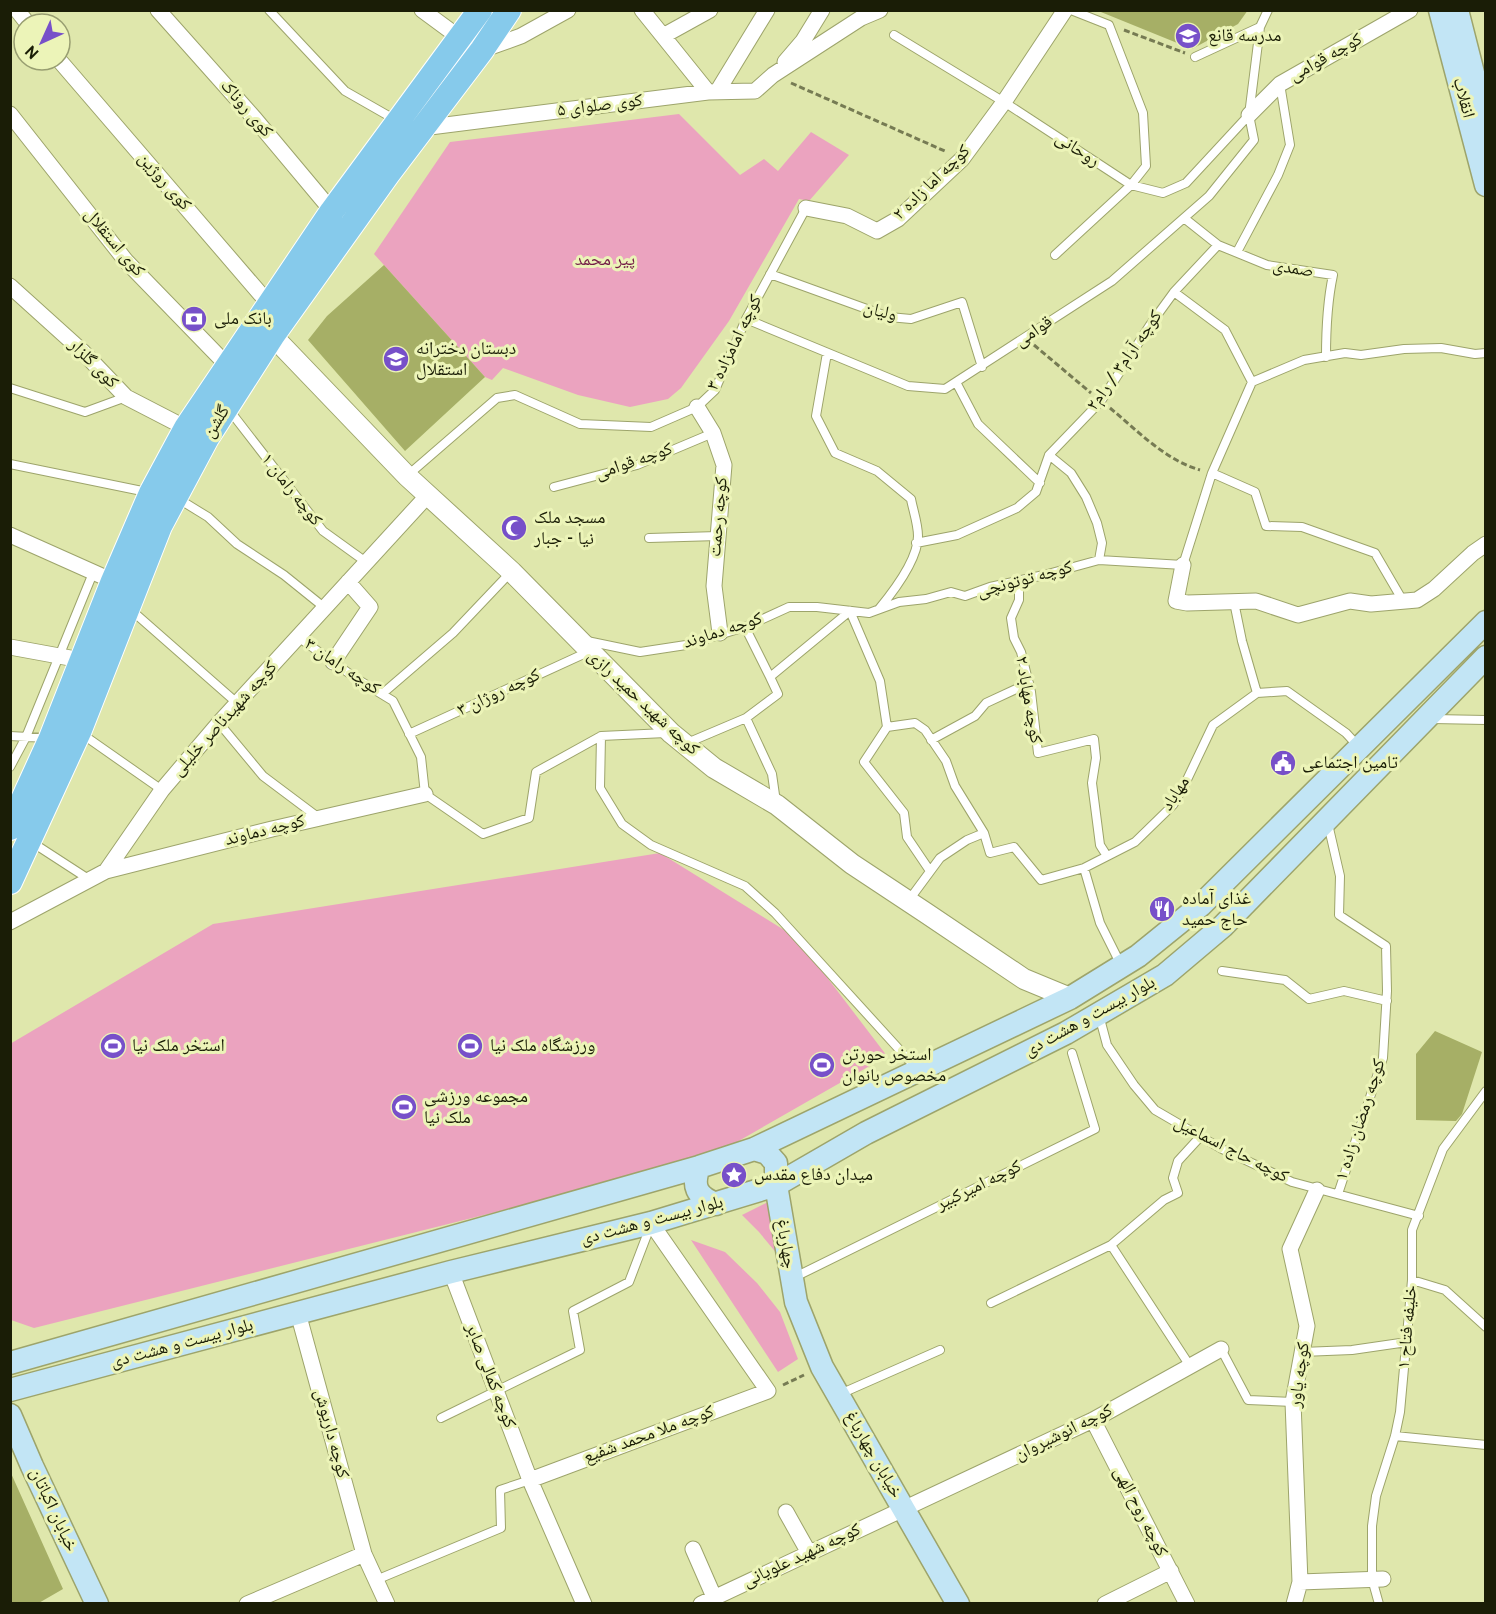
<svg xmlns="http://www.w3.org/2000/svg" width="1496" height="1614" viewBox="0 0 1496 1614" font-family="Overpass,'Noto Naskh Arabic',sans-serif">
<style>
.green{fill:#eba3bf}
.building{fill:#a6af66}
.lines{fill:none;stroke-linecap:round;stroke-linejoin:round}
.service-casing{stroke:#9da46b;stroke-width:10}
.minor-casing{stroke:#9da46b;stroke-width:17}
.tertiary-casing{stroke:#9da46b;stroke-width:22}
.secondary-casing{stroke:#9da46b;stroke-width:25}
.primary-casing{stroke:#fff;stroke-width:26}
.path{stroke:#767b53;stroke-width:3;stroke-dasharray:6 3;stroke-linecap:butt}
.service{stroke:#fff;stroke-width:8}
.minor{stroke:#fff;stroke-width:15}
.tertiary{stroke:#fff;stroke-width:20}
.secondary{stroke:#c2e5f5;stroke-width:22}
.primary{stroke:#86caeb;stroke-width:24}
.labels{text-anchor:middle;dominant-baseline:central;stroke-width:6;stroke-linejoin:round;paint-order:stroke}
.poi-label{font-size:18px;fill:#1a1d06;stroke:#ecf4b8;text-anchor:start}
.street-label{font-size:18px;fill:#1a1d06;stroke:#ecf4b8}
.park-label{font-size:18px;fill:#721b46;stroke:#ecf4b8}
</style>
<rect width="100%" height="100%" fill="#dfe7ac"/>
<path class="green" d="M679,114L740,175L764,159L778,171L811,132L849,155L809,201L799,199L729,321L681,388L668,399L630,407L578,395L503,368L492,380L485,377L374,254L450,142Z
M660,853L797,938L887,1056L707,1159L34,1328L11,1320L10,1044L213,924Z
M776,1198L783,1261L759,1232L742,1215Z
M691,1240L725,1252L757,1283L780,1312L798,1359L778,1372Z"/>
<path class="building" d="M1096,10H1248L1238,24L1192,49Z
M384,265L485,377L405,451L308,340L327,316Z
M1435,1031L1482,1052L1462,1114L1456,1121L1416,1120V1054Z
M10,1471L63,1589L37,1604H10Z"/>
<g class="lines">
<g class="service-casing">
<path id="service" d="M269,10L345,91L394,119
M894,35L1004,102L1131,185L1163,193L1186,183L1249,115
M1195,57L1260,27
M1184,218L1218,245L1267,265L1333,275C1327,303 1326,329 1326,357
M1237,252L1278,175L1290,145L1280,84
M1055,255L1131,185L1146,166L1143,113L1109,25L1071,10
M770,274L889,317L911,319L962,302L982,367
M1174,292L1225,330L1252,382L1304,360L1345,353L1361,355L1404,349L1441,348L1475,354L1486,353
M746,319L908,386L945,389L1112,281L1209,196L1254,140L1249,115L1260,27L1268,10
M827,353L816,416L835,453L877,471L911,499C913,510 918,524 918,536C918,559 893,592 879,609
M956,382L978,424L1040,483
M10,388L85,412L126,397
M230,411L323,531L366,562
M1049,455L1071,473L1086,497L1097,523L1102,543L1099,560
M10,464L147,492
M1212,473L1255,492L1266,526L1302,527L1375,553L1403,601
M408,475L497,398L515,395L580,424L651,427L697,407L715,390L746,319L806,208
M554,487L637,465L713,433
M177,498L208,517L237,544L284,575L320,604L323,610
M649,538L718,536
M916,543L957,535L1017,508L1036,492L1049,455L1101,401L1150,325L1174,292L1218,245
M1019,581V600L1011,618L1014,638L1021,652L1031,692L1038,753L1094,739L1096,758L1092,783L1100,845L1107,856
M1234,602L1242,641L1257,693
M130,609L237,703
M745,627L770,677
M298,637L357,679L393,701L421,757L425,794L483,834L529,818L536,772L601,736L666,733
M587,641L640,652L686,645L745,627L789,607H817L869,613L899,602L926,599L951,592L965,596L990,587L1044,575L1099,560L1183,565L1212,473L1252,382
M382,694L453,633L511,572
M1433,719L1486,720
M219,723L263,776L319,818
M887,727L915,723L925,730L946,761L955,786L984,833L967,840L940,858L909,900
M82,734L162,790
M409,734L588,652
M10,736L46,738
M601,736L600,788L622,824L651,845L745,886L775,913L917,1069
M931,740L975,716L986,703L1029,683
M687,743L746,718
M10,767L26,737L93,573
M776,802L772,774L746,718L778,694L770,677L850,611L880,681L887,727L864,762L904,813L907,837L930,871
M1328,824L1340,876L1339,915L1386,946L1387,991L1383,1058L1338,1194
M984,833L990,853L1014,847L1041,880L1084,868L1135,842L1173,805L1184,786L1213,725L1257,693L1287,691L1346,733L1358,746
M33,843L90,880
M1084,868L1100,923L1121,965
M1222,971L1285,980L1309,999L1344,991L1387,1001
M1099,1015L1107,1045L1134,1085L1155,1110L1222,1149L1292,1182L1419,1216
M1111,1245L1190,1366
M795,1277L1095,1129L1072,1053
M1412,1280L1445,1290L1486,1327
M991,1303L1111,1245L1164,1200L1178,1193L1173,1178L1178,1161L1200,1137
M1221,1349L1248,1400L1293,1402
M1302,1352L1352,1350L1407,1342
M840,1394L940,1350
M441,1418L580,1350L573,1311L629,1282L650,1227
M1395,1436L1486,1445
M376,1580L501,1528L500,1490L530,1480
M1379,1604L1372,1579V1526L1376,1496L1395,1436L1400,1412L1412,1280V1230L1443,1149L1486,1091"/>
</g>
<g class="minor-casing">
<path id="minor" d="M17,10L28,24
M158,10L255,119L332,211
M422,10L460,38
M642,10L708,92
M663,36L710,10
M482,50L521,36L568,10
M59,60L269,304
M785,62L803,41L822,10
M717,92L767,10
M10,114L126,261L227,365
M1249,115L1280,84L1410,10
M422,128L708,92L755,91L773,75L861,18L880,10
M806,208L847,216L877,231L898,219L962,159L1004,102L1065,10
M10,286L82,351L126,397L186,428
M697,407L713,433L724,465L714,586L720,633
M10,535L113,581
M1183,565L1176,601L1187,603L1256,601L1298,615L1350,601L1371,604L1417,600L1434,589L1473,553L1486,544
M10,647L81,660
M333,662L370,607L348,582
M106,871L272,829L425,794
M10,922L106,871L162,790L219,723L428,495
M451,1272L530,1480L584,1604
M298,1313L364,1554L387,1604
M1093,1420L1187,1604
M530,1480L768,1391L651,1223
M786,1512L809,1553
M693,1549L714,1597
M1300,1582L1383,1579
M247,1604L364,1554
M701,1604L1093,1420L1221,1349
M1105,1604L1171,1571
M1294,1604L1300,1582L1293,1402L1307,1326L1290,1249L1317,1190"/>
</g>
<g class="tertiary-casing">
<path id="tertiary" d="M264,327L407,476L512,572L671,733L714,768L777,805L852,864L926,913L1024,979L1070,998"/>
</g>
<g class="secondary-casing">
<path id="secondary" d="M1440,10L1486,185
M1457,10L1486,124
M754,1149L767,1153L776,1163V1185L796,1302L822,1367L958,1604
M699,1167C692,1186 696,1196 716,1204
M10,1363L699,1167L754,1149L1070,998L1138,956L1201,905L1486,622
M10,1390L451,1272L651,1223L776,1185L866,1133L1066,1033L1165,975L1223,926L1486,657
M10,1415L32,1466L97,1604"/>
</g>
<g class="primary-casing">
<path id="primary" d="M10,828L51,738L113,581L151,493L186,428L332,211L480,10
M10,882L79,732L160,526L207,438L273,335L388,174L482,50L509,10"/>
</g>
<path class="path" d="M1124,30L1185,53
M791,83L947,152
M1034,345L1091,393
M1110,408C1138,431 1165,460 1200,470
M783,1385L804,1375"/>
<use href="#service" class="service"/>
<use href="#minor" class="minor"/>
<use href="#tertiary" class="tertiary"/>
<use href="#secondary" class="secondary"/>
<use href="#primary" class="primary"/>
</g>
<defs>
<g id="school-disc" transform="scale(1.35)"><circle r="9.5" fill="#7750c9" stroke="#ecf4b8"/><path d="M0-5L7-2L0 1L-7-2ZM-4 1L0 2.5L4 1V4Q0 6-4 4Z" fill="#fff"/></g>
<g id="bank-disc" transform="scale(1.35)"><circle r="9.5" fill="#7750c9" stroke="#ecf4b8"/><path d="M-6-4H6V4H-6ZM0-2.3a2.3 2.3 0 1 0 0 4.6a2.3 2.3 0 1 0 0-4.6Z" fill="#fff"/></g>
<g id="mosque-disc" transform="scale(1.35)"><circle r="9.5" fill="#7750c9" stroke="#ecf4b8"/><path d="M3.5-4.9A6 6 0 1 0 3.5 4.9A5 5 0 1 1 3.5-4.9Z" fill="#fff"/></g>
<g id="civic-disc" transform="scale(1.35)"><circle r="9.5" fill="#7750c9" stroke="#ecf4b8"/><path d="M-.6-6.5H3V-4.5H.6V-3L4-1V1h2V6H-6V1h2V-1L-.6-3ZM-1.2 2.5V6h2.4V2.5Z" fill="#fff"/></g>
<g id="restaurant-disc" transform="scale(1.35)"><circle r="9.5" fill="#7750c9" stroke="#ecf4b8"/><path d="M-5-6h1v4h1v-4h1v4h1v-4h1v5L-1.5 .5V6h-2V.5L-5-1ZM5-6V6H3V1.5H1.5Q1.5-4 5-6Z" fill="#fff"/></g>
<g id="stadium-disc" transform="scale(1.35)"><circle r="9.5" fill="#7750c9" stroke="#ecf4b8"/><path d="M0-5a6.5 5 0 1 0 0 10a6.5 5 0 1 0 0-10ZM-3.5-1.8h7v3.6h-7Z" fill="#fff"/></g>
<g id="sight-disc" transform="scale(1.35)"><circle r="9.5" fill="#7750c9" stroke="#ecf4b8"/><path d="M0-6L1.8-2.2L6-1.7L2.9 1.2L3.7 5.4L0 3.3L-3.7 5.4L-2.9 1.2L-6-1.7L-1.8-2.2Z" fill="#fff"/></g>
</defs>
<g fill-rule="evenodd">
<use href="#school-disc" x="1188" y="36"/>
<use href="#bank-disc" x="194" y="319"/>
<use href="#school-disc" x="396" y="359"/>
<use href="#mosque-disc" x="514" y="528"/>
<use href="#civic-disc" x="1283" y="763"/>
<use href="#restaurant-disc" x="1162" y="909"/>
<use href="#stadium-disc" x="113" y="1046"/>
<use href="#stadium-disc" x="470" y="1046"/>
<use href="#stadium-disc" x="822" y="1065"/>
<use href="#stadium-disc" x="404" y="1107"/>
<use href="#sight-disc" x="734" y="1175"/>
</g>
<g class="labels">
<g class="poi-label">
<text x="1208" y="36">مدرسه قانع</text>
<text x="214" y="319">بانک ملی</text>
<text x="416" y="349">دبستان دخترانه<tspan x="416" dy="21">استقلال</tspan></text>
<text x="534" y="518">مسجد ملک<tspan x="534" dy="21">نیا - جبار</tspan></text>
<text x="1302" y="763">تامین اجتماعی</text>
<text x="1182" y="899">غذای آماده<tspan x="1182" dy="21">حاج حمید</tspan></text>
<text x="132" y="1046">استخر ملک نیا</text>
<text x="490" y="1046">ورزشگاه ملک نیا</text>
<text x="842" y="1055">استخر حورتن<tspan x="842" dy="21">مخصوص بانوان</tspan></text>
<text x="424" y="1097">مجموعه ورزشی<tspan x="424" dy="21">ملک نیا</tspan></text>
<text x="754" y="1175">میدان دفاع مقدس</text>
</g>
<g class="street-label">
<text transform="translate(1326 58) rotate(-29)">کوچه قوامی</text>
<text transform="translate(1463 98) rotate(75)">انقلاب</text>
<text transform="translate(600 106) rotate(-7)">کوی صلوای ۵</text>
<text transform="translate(246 109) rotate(49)">کوی روناک</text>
<text transform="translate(1077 150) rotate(33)">روحانی</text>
<text transform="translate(164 182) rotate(49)">کوی روژین</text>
<text transform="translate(932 183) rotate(-44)">کوچه اما زاده ۲</text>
<text transform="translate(114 243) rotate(50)">کوی استقلال</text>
<text transform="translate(1293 269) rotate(9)">صمدی</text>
<text transform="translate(880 312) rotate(15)">ولیان</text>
<text transform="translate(1034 332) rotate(-34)">قوامی</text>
<text transform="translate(735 343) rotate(-64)">کوچه امامزاده ۳</text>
<text transform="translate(1125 361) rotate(-55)">کوچه آرام۳ / رام۲</text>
<text transform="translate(93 364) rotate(45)">کوی گلزار</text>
<text transform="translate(217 422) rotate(-58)">گلشن</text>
<text transform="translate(634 462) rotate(-19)">کوچه قوامی</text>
<text transform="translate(291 490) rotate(52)">کوچه رامان ۱</text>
<text transform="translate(719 517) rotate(-85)">کوچه رحمت</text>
<text transform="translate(1025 580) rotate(-15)">کوچه توتونچی</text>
<text transform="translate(723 631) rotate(-18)">کوچه دماوند</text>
<text transform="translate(342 667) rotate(34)">کوچه رامان ۳</text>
<text transform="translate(499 693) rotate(-25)">کوچه روژان ۳</text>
<text transform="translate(1028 700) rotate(80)">کوچه مهاباد ۲</text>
<text transform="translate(643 703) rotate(43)">کوچه شهید حمید رازی</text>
<text transform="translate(225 719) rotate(-48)">کوچه شهیدناصر خلیلی</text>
<text transform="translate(1176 794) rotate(-57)">مهاباد</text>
<text transform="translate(265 831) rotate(-14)">کوچه دماوند</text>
<text transform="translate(1090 1017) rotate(-29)">بلوار بیست و هشت دی</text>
<text transform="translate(1361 1120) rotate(-72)">کوچه رمضان زاده ۱</text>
<text transform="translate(1231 1150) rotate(27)">کوچه حاج اسماعیل</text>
<text transform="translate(979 1186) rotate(-26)">کوچه امیرکبیر</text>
<text transform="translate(652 1221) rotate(-15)">بلوار بیست و هشت دی</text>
<text transform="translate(785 1244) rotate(80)">چهارباغ</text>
<text transform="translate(1408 1327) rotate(-85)">خلیفه فتاح ۱</text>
<text transform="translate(182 1344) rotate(-15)">بلوار بیست و هشت دی</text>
<text transform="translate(1300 1375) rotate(-82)">کوچه یاور</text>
<text transform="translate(490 1376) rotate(69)">کوچه کمالی صابر</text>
<text transform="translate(1064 1433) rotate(-26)">کوچه انوشیروان</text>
<text transform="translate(331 1434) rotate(75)">کوچه داریوش</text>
<text transform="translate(649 1435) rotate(-20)">کوچه ملا محمد شفیع</text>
<text transform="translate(873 1455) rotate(60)">خیابان چهارباغ</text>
<text transform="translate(53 1510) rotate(65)">خیابان اکباتان</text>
<text transform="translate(1140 1512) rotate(63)">کوچه روح الهی</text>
<text transform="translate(802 1556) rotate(-25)">کوچه شهید علویانی</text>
</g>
<g class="park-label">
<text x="605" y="260">پیر محمد</text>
</g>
</g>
<rect width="1496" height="1614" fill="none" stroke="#1a1d06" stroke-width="24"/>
<g transform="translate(42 42) rotate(225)"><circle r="28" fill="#ecf4b8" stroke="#989e71" stroke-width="1.5"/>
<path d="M0-4.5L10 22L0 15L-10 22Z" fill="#7750c9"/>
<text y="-9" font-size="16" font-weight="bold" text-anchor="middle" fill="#1a1d06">N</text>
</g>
</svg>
